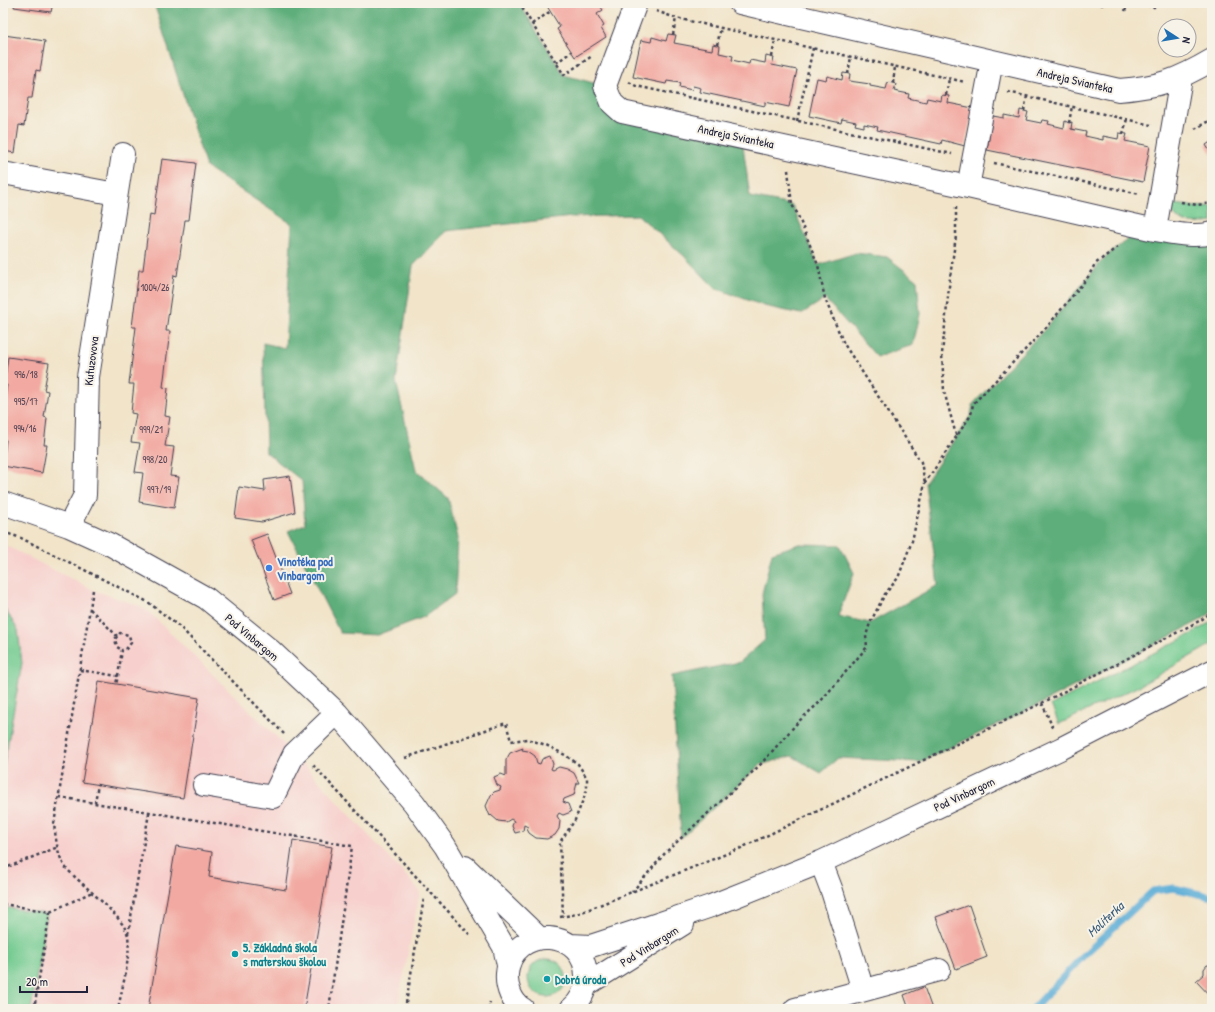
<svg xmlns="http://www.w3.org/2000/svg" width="1215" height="1012" viewBox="0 0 1215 1012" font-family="'Patrick Hand',sans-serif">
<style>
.built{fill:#f7d0cd}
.green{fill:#72ca90;stroke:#4a7666}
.forest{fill:#5dae7a;stroke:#40685a}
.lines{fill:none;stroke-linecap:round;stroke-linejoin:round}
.stream{stroke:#5cadd7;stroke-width:7}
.building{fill:#f2a9a1}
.minor-casing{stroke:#413f50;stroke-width:24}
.path{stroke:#413f50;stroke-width:2.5;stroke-dasharray:3 3;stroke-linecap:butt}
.minor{stroke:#fff;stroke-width:22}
.shop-dot{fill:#3f7fe0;stroke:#f7f3e8;stroke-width:1.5}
.culture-dot{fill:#0f9aa8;stroke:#f7f3e8;stroke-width:1.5}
.labels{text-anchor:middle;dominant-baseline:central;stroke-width:4;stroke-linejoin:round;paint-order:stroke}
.number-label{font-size:10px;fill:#564454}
.street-label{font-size:12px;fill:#22223b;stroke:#f7f3e8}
.shop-label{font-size:12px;font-weight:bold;fill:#366cbe;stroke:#f7f3e8;text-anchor:start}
.culture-label{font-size:12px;font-weight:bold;fill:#0d838f;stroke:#f7f3e8;text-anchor:start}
.water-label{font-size:13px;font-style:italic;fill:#395a79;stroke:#f7f3e8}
</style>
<rect width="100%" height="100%" fill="#f7f3e8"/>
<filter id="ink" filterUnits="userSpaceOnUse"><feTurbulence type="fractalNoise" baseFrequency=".025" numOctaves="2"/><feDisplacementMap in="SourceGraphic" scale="8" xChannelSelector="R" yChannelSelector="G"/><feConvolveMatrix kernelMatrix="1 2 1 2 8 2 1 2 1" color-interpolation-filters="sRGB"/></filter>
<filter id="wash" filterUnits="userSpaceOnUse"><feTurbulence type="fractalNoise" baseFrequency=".012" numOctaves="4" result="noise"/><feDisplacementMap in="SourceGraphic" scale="16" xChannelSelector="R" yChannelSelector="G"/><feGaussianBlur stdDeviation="0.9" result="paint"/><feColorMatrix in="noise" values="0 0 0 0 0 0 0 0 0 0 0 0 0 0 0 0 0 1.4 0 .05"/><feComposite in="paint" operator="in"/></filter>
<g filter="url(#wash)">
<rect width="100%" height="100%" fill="#f1e4c9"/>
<path class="built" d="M3,544L93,590L140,606L150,613L294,754L420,891L397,1009H3Z"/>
<path class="green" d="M1169,203L1196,207L1212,206V222C1193,225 1173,225 1169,203Z
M3,606L18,630L22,663L3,770Z
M1212,621V644L1139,686L1059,724L1051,705L1193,633Z
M3,907L47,914L31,1009H3Z
M528 978a19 19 0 1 1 38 0a19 19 0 1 1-38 0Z"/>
<path class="forest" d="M154,3H519L564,75L605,86L612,103L742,138L750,197L792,205L818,265L856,253L887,257L917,280L920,314L913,345L877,357L825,299L801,314L764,306L715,288L683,255L638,215L572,217L446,231L413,266L396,381L416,470L448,498L458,538L455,594L424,617L377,635L340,633L288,531L305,524L302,481L266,452L263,343L285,348L292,224L206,167Z
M1143,227L1212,233V612L1201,620L1042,703L920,762L838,758L821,773L792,756L760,765L681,838L672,676L740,662L765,640L762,594L772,553L799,544L840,545L854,573L838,616L870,623L938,585L925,483L971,415L973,404L1046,328L1105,257Z"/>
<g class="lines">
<path class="stream" d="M1033,1009L1083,956L1153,891L1174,888L1212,897"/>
</g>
<g id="blocks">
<path class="building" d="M15,3H53L51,12L14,7Z
M545,3H590L592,7L598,3L603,10L597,14L604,26L601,28L606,37L575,57L557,29L560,27Z
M668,34L676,35L674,43L712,50L713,44L720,46L719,53L733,56L732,60L749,64L750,60L765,63L766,56L774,58L772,65L797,70L789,107L765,102V106L700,92L701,88L693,86L692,90L679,87L680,83L667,81L666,84L633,77L641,40L651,42L652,37L666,41Z
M4,35L45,41L40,71L36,70L32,98H28L24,126L19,125L15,153L3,151Z
M843,73L850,74L849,81L870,84V86L886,89L888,82L896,84L894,91L909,94L908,98L926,102L927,98L941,101L942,95L949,96L948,103L973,108L965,146L942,140L941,144L877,130L878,127L864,124V127L855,125L856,122L842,119L841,123L809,116L817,78L826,80L827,76L842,80Z
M1020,110L1028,112L1026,120L1041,123L1042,120L1049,121L1048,124L1064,128L1065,121L1069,123L1072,122L1071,129L1086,132L1085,136L1103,140V136L1118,139L1119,133L1127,134L1125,141L1150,146L1143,182L987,150L993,116L1004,118V115L1019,118Z
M1212,141V155L1206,145Z
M162,159L196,163L189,220H185L177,276L174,275L166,331H170L163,387L168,388L165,416L170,417L165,446L174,447L170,476L179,477L174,508L139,502L143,473L135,472L140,443L131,442L136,414L131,413L134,384H129L136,327H132L139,270H143L150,214L154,215Z
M8,357L49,363L44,390L48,391L44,417L47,418L44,445H47L42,473L3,466L6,440L3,438L7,412H3L7,385H4Z
M290,476L295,512L262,522L235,518L239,487L265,491L264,480Z
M267,534L290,594L274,600L251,540Z
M99,681L199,698L183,798L82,782Z
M523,748L522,750L528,751L535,756L537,763L540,764L542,759L550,756L553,764L551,769L553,770L559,767L567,769L574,773L579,783H577L574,795L564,799L563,802L568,804L571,812L563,815L559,813L557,816L560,821L559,829L555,835L547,839L536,838L529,833L527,829L528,827L524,825L523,831L515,833L512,826L514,821L511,819L506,822L498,821L491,815L490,816L486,806L491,795L494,792L500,790L501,787L497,785L494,777L501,774L506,776V760L510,753Z
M293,840L332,847L304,1009H148L176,846L212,852L209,877L286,890Z
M969,905L987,957L956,969L936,917Z
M1207,965L1212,966V998L1196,981L1204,974V969Z
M924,987L932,1009H909L904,995Z"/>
</g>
</g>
<g filter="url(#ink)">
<use href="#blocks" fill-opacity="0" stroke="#413f50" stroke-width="1"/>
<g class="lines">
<g class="minor-casing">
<path id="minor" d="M636,3L605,86L612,103L622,112L968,187L1155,230L1181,78
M740,3L1119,90C1159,87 1178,80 1212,60
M3,173L116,194
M968,187L992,61
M1155,230C1173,233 1194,238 1212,233
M3,503L69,526L111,545L206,598L270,650L337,713L414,803L445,846L504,947L508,965
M69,526L85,495L88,377L123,154
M204,785L273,797L294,754L337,713
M821,862L832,891L863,990
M465,867L539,938
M570,945L591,946L649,927L711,906L821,862L1062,748L1212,671
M586,985L683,924
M523,1009C512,1003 506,987 507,974C511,923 589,927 586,980C586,991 579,1003 571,1009
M795,1009L939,970"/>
</g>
<path class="path" d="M519,3L564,75L592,56
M1135,3L1154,7L1155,3
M600,6L606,3
M1102,6V3
M656,11L676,18L965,82
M1125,11L1128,3
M532,24L551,11
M673,35L676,18
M717,45L721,28
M772,57L775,40
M556,63L571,52
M848,74L851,57
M629,82L636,86L952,154
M893,83L895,67
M1008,92L1151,125
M946,95L949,79
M1024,111L1027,96
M797,121L813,48
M1069,123L1072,106
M1195,129L1212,119
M1123,134L1127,119
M994,163L1140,194
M788,170L792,205L797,213L818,265L825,299L844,344L921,462L925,483
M1181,202L1197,205L1212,203
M956,207V236L950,277L942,354L944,391L956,435
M3,532L21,538L148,602L181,628L284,734
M93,590L54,824C56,838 57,856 66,868C79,883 125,917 128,936C131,957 122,988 118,1009
M90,609L117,636
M80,670L118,676L116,684
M118,676L122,650L126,649L131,643L129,635L120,633L115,639L117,647L122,650
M1042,703L1052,726L1050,728
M405,758L506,723L511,741L527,739L546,745L565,755L578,764L587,778V790L575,820L560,842L563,916
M313,765L470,935
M59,797L352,846L329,1009
M95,803L98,784
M3,869L58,847
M632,892L666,852L760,765L799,721L820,702L867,647L866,636L870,623L885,594L898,578L912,541L925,483L971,415L973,404L1046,328L1088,277L1095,264L1120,245
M3,904L50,912L92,892
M560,917L577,914L741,848L1042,703L1201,620L1212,612
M128,934L149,813
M34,1009L50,912
M405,1009L424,898
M488,1009L490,1002"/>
<use href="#minor" class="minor"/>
</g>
</g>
<circle class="shop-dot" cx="269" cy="568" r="4"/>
<g class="culture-dot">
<circle cx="235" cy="954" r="4"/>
<circle cx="547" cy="979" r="4"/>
</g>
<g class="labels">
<g class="number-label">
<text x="155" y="287">1004/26</text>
<text x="26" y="374">996/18</text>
<text x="26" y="401">995/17</text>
<text x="25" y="428">994/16</text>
<text x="151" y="429">999/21</text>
<text x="155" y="459">998/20</text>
<text x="159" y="489">997/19</text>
</g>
<g class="street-label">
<text transform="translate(1075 80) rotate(13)">Andreja Svianteka</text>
<text transform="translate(736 136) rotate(12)">Andreja Svianteka</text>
<text transform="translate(91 361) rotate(-83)">Kutuzovova</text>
<text transform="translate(252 637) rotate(40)">Pod Vinbargom</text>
<text transform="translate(964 794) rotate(-25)">Pod Vinbargom</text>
<text transform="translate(649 946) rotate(-32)">Pod Vinbargom</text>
</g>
<g class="shop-label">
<text x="277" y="561">Vinotéka pod<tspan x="277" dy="14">Vinbargom</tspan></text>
</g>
<g class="culture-label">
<text x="243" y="947">5. Základná škola<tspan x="243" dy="14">s materskou školou</tspan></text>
<text x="555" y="979">Dobrá úroda</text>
</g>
<g class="water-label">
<text transform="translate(1105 919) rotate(-43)">Moliterka</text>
</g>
</g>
<rect width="1215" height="1012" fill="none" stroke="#f7f3e8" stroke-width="16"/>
<g transform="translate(1177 38) rotate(102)"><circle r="19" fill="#f7f3e8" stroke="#a29fa3"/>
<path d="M0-3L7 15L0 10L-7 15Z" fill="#1f6fb2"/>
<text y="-6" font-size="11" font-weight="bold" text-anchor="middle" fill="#22223b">N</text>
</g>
<path d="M20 986v6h67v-6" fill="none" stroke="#22223b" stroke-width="2"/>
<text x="26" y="986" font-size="12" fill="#22223b" stroke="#f7f3e8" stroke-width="3" paint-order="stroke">20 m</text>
</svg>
